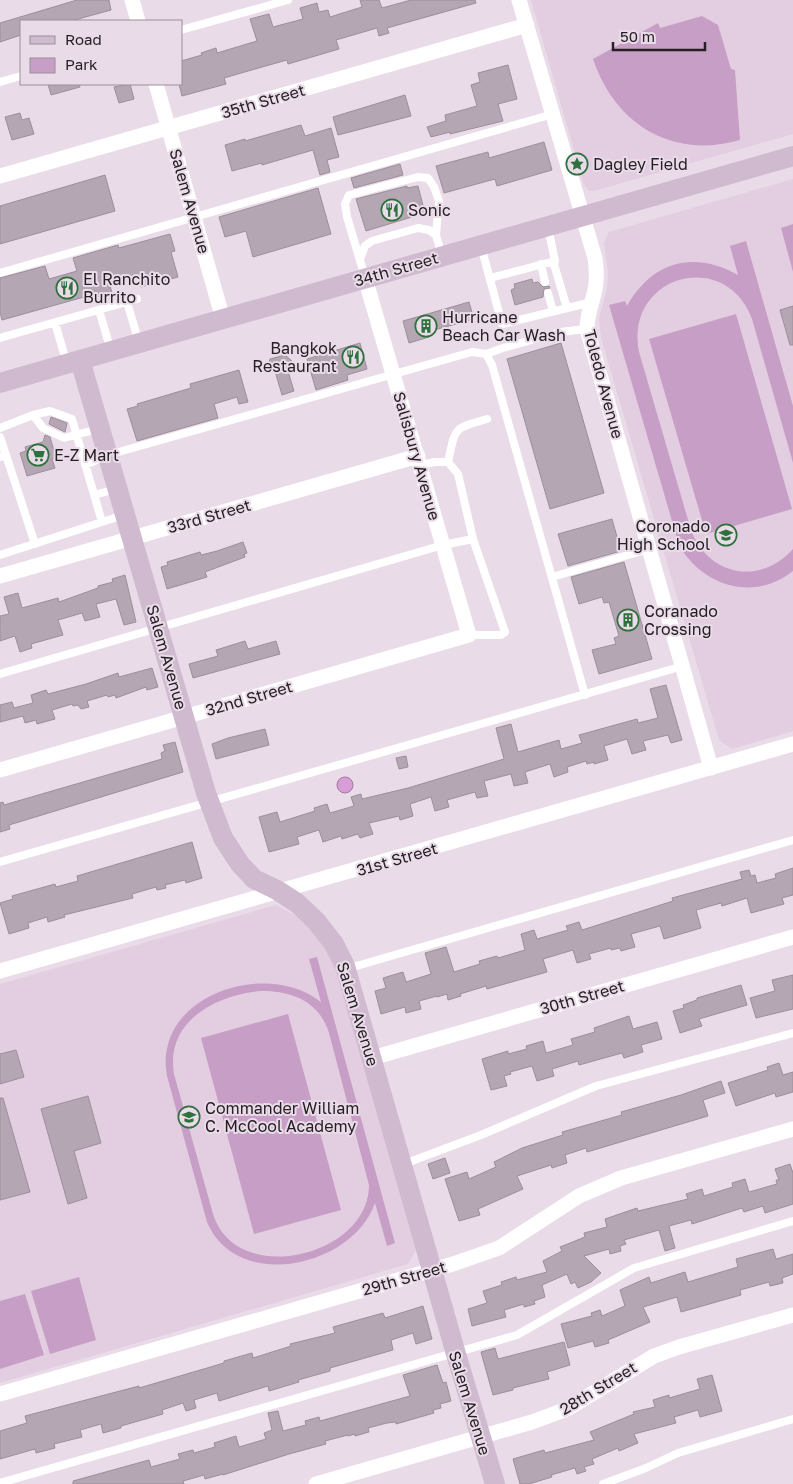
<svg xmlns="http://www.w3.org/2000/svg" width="793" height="1484" viewBox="0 0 793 1484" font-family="'Golos Text',sans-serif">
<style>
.built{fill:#e3cee1}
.green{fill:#c79ec5;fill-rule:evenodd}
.water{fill:#d89cd6;stroke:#a377a1}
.building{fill:#b4a6b3;stroke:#9c8f9b}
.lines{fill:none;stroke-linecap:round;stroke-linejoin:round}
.lane{stroke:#fff;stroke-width:8}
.street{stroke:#fff;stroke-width:15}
.secondary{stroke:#cfbacf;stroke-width:20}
.labels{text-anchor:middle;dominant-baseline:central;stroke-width:4;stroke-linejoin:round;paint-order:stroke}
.street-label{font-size:16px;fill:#262025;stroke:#e9dbe8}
.poi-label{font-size:16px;fill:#262025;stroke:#e9dbe8;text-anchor:start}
</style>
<rect width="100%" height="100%" fill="#e9dbe8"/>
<path class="built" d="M531,0H793V134L594,191H589L584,185Z
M793,179V731L732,749L719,740L601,338L599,318L607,289L608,273L604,243L609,232Z
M276,905L293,914L306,924L329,952L337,971L416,1250L408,1264L0,1383V984Z"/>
<path class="green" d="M702,16L718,25L731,69L735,70L740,140C732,142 723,144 714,145C655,150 611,113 593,59L658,23L660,28Z
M793,224V272L781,228Z
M746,241L793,406V463L752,319C725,247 624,276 639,352L691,530C708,576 760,586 793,549V571C754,602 703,587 679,545L609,305L625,301L627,306C652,261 694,250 738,275L730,246Z
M736,314L792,509L706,534L649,339Z
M317,957L395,1243L387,1246L375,1203C353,1267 237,1293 207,1222L167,1076C152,996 266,958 321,1002L309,959ZM261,991C292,991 319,1001 329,1033L369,1185C369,1257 236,1288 213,1214L174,1074C165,1021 216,995 261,991Z
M288,1014L341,1210L254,1234L201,1038Z
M79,1277L96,1340L50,1354L31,1291Z
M25,1294L44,1355L0,1369V1301Z"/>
<path class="water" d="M337 785a8 8 0 1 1 16 0a8 8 0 1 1-16 0Z"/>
<path class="building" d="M77,0H109L111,10L71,21H21V35L0,42V23Z
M360,0H379L382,8L411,0H475L476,3L387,28L389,33L379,36L377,28L336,40L339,49L288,64L287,60L255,69L224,78L226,84L182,96L179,84H181V61L202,55L201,53L216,48L217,53L257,41L250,19L269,14L273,27L303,19L300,8L317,3L319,12L328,10L330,17L362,7Z
M508,65L517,99L498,104L503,121L450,134V132L431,137L427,127L446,121L445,115L477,106L471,85L480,82L478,73Z
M48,84H79L80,87L51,95Z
M130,84L134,99L119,103L114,87Z
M405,95L411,116L338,135L333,117Z
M20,113L22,120L29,118L34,134L12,140L5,117Z
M301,125L305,136L331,128L339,157L327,160L330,172L320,175L313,150L262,165V163L232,171L225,145L245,139V141Z
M544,142L552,170L497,186L495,179L444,193L436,166L488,152L489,158Z
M400,164L403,175L354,188L351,178Z
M105,175L115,211L0,244V206Z
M407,186V188L418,186L425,213L366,231L356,199Z
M318,188L331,234L253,257L246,231L225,237L219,217Z
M170,234L175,251L171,252L178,277L141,287L137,274L109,282L112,293L85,300L84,297L2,320L0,312V278L45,266L49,279L77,271L73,258L118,245L119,248Z
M532,279L533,283L538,282L543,287L549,286L550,288L544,289L543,297L515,305L511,290L515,288L514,284Z
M469,302L474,319L427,332L429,337L409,343L403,321Z
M793,306V345H790L780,310Z
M360,343L367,369L347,375L348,380L316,390L307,359Z
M561,343L604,493L550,509L507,359Z
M285,355L292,361L287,368L294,391L282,395L275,371L267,369L270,359Z
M239,370L248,402L239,404L237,397L214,404L218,418L137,441L127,409L138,406L137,404L191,388L190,384Z
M51,417L67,423L65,432L49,424Z
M45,435L50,437L56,458L52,459L55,468L27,476L20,453L26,451L25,447L43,442Z
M612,519L621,551L568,566L558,534Z
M243,542L247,553L244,554L245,557L205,572L207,577L167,589L161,567L168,565L167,562L200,552L201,555L217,551Z
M624,562L652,659L599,674L592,650L616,644L614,638L619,636L609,602L604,603L602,597L579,604L571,577Z
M125,575L136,622L124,625L116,599L96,604L100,617L85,621L82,613L58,620L63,635L31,644L32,648L20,652L15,636L0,641V616L9,614L4,597L18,593L22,608L58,598L59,602L98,588V586L113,582L112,579Z
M245,641L248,649L276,641L280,654L193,678L189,664L218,656L216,650Z
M152,668L158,687L147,690L146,687L116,698L115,695L108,697L107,695L87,701L89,707L81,709L78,705L73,706L72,704L52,710L55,719L37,724L36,720L25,723L23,716L0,722V705L12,702L14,708L33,703L31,695L46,690L48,694L86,684L118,673L119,677Z
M666,685L682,740L671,743L668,735L643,741L646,750L632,754L627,739L604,746L608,760L594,764V762L587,764L586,761L567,767L568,772L554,777L550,764L525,772L528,783L514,786L511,774L484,781L488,796L477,798L475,792L447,800L449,807L435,811L431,797L410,804L413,816L400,820L399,816L369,823L373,834L360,838L358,834L342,839L341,836L323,842L319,830L297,837L299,844L269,852L259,817L277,812L280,822L315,811L314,808L327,804L330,813L354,806L351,797L361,794L362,799L408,788L504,759L496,728L511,724L518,752L559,740L561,749L582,743L579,735L637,719L638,723L658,718L650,689Z
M265,729L269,745L216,759L212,744L228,738Z
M175,742L183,772L9,825L10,829L0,832V803L3,802L4,805L162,759L161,753L165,751L163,745Z
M406,756L408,767L399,769L396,758Z
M192,842L202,878L186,883L185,880L165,885L166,888L157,890L156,887L132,894L133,898L64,915L65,917L48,922L47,917L28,923L29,928L9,934L0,903L13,899L12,896L55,884L56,887L78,881L77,876Z
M793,868V895L782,898L784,904L751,913L747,898L722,906L721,903L696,910L701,928L664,939L660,926L631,934L635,947L621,951L620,948L611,950V948L589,954L591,959L577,963L573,950L543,959L547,972L487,989L486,986L460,994L461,996L448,1000L447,994L437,997V996L419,1001L421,1009L406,1013L405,1007L381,1014L375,991L386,988L383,978L403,972L406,982L431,974L425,953L446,947L454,972L480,964L479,961L497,956L498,958L525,950L521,934L534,930L537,939L568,930L566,926L579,922L582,930L673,901L672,898L742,879L740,872L749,870L751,876L755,875L757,883L776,878L775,874Z
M793,975V1009L756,1018L750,998L775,991L772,980Z
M741,985L747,1005L699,1019L702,1026L680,1033L673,1011L684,1008L683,1005L697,1000V998Z
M629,1016L633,1029L657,1022L662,1039L641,1045L643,1052L624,1058L622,1053L579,1065L578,1061L552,1069L554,1076L537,1081L532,1066L510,1072L511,1074L504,1076L507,1086L491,1090L482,1059L508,1051V1054L527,1049L526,1046L543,1041L546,1053L573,1045L571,1039L595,1032L594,1028Z
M16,1050L24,1077L0,1084V1054Z
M779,1063L783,1075L793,1072V1092L776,1097L775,1093L736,1106L728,1083L768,1070L767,1067Z
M721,1081L725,1093L703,1100L708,1116L587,1152L586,1148L565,1155L567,1163L552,1168L551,1165L517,1176L523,1189L478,1209L480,1215L459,1221L445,1179L467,1172L469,1179L496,1167L494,1162L522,1148L563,1135L562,1132L622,1115L621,1112L681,1095Z
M88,1096L101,1143L74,1151L87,1198L68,1204L41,1109Z
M0,1098H3L30,1192L0,1200Z
M445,1158L450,1173L433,1179L428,1164Z
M790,1164L793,1173V1204L765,1213L763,1206L744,1212L742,1208L692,1224L691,1220L669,1226L675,1248L665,1251L659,1230L624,1240L626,1244L620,1246L621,1251L610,1254L609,1249L584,1256L601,1273L591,1282L578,1288L575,1282L571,1284L567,1274L542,1285L545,1297L534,1301L535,1304L524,1307V1304L504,1310L506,1317L472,1326L468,1309L487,1303L483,1291L502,1285L501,1282L516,1277L517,1280L547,1272L543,1261L562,1251L560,1247L585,1237L584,1233L607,1227L605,1219L637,1208L638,1211L688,1199L686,1194L702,1189L704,1196L733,1187L732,1183L745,1179L749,1192L777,1184L776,1180H779L775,1169Z
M773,1249L776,1259L793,1254V1274L782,1278L783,1283L770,1286L769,1282L740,1290L741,1295L681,1312L677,1297L643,1307L650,1322L608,1340L609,1343L595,1347L593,1341L568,1348L561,1324L592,1316L591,1313L600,1310L602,1316L625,1306L620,1290L649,1277L651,1283L685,1272L688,1282L738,1267L736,1259Z
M423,1306L432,1339L416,1344L413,1333L391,1340L393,1350L330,1368V1371L298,1380L299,1382L269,1391L268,1386L219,1401L217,1393L194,1400L196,1408L186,1411L183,1403L162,1410L163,1414L121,1426V1428L103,1433L101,1424L80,1430L82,1437L54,1444L55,1448L36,1453L35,1449L0,1459V1431L27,1423L25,1416L139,1386V1388L224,1363V1361L252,1353L253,1358L291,1346L290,1344L335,1333L333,1327L383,1313L385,1318Z
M564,1342L570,1365L547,1372L549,1379L513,1388V1390L493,1395L481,1352L495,1348L498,1359Z
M437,1365L443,1383L446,1382L451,1401L440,1404L441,1408L433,1410L434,1413L396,1424V1422L387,1423L368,1428L369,1432L355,1436V1434L348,1436V1435L325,1441L326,1444L289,1454L223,1475V1474L205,1479L204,1475L183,1481L184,1484H73V1481L149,1460L151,1467L180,1459L178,1454L193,1450L194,1453L215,1447L214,1443L236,1436L239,1447L266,1439L264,1433L272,1430L268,1413L278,1411L283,1431L306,1425L305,1421L319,1417L320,1421L410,1396L403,1375Z
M712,1375L722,1411L700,1417L698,1410L674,1417L676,1423L634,1434L638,1443L619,1451L618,1448L592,1459L594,1464L584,1467L586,1471L577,1474L575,1468L551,1475L552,1477L529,1484H520L513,1459L544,1450L545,1453L594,1440L590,1432L634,1414L633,1412L655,1407L653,1400L669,1395V1398L700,1389L697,1379Z"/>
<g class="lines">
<path class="lane" d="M181,30L288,0
M0,82L21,76
M481,246L502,324L592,302
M360,259L365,246L372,241L418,228L429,230L436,235
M553,261L567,308
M541,264L545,282
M0,273L553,114
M365,277L347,217L345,204L349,195L418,177L428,178L434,187L439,201L436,235L442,256
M490,278L555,261L548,227
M548,293L553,311
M127,302L139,343
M99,310L111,351
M55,323L67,364
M0,338L137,299
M486,354L492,365L585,695
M33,415L43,428L64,438L98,429
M0,428L33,415L50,411L72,419L102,522L124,515
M0,437L6,455L0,457
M6,455L35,544
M448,462C456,427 452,429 487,419
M85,465L108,455L472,352L486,354L503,348L560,332L587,329
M94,495L116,489
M0,555L102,522
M552,577L649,549
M469,635H501L505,632L473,539
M0,674L443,545L473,539L458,474L448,462H435L420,465
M0,862L683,666
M346,969L793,840
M404,1164L481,1135L596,1086L793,1033
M0,1483L517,1335L634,1268L793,1221
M603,1484L646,1468L678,1453L793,1419"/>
<path class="street" d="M132,0L138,21
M519,0L595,258C597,271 597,285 593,298C590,309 587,317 587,329L711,768
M156,84L223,319
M0,176L527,25
M0,576L418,456
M0,770L469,635L365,278
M0,971L793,744
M372,1058L793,937
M0,1394L450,1265L499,1248L579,1196L621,1178L793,1129
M316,1484L532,1422L567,1409L654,1356L679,1347L793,1315"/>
<path class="secondary" d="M80,360L206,793L223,838L240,864L254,879L277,890L297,903L316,921L334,944L345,966L456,1354L495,1484
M0,383L793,156"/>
</g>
<defs>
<g id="sight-ring" transform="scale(1.125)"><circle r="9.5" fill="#e9dbe8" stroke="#2e713c" stroke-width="1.5"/><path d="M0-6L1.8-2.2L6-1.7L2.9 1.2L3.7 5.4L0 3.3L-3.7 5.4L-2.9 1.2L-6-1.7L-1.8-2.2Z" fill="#2e713c"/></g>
<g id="restaurant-ring" transform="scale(1.125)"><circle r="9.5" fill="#e9dbe8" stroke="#2e713c" stroke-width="1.5"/><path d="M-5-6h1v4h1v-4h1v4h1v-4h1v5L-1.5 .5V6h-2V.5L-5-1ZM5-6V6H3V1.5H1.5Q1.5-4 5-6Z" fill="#2e713c"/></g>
<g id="building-ring" transform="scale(1.125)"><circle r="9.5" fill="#e9dbe8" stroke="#2e713c" stroke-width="1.5"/><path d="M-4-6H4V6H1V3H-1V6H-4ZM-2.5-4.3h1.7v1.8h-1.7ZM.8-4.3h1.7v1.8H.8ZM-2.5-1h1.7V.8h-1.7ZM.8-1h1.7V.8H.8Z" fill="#2e713c"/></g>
<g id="supermarket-ring" transform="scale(1.125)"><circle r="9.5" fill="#e9dbe8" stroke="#2e713c" stroke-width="1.5"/><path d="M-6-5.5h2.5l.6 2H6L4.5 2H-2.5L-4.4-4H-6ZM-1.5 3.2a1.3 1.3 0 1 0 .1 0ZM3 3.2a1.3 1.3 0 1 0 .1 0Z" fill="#2e713c"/></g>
<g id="school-ring" transform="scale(1.125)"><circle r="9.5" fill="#e9dbe8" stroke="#2e713c" stroke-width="1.5"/><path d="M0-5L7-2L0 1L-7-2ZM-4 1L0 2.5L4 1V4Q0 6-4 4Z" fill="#2e713c"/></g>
</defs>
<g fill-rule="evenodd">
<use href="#sight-ring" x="577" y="164"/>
<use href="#restaurant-ring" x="392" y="210"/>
<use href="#restaurant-ring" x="67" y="288"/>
<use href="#building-ring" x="426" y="326"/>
<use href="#restaurant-ring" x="353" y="357"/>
<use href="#supermarket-ring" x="38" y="455"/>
<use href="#school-ring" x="726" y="535"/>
<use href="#building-ring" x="628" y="620"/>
<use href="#school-ring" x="189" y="1117"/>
</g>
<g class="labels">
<g class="street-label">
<text transform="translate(263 101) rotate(-16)">35th Street</text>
<text transform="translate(190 201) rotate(74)">Salem Avenue</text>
<text transform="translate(396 269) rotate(-16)">34th Street</text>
<text transform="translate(604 384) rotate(75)">Toledo Avenue</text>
<text transform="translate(417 456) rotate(74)">Salisbury Avenue</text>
<text transform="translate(209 516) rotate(-16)">33rd Street</text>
<text transform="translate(167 657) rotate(74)">Salem Avenue</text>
<text transform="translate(249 698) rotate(-16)">32nd Street</text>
<text transform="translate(397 859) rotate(-16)">31st Street</text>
<text transform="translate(582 997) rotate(-16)">30th Street</text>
<text transform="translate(358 1014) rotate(73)">Salem Avenue</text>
<text transform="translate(404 1278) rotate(-16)">29th Street</text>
<text transform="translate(598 1388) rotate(-31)">28th Street</text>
<text transform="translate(470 1403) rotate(73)">Salem Avenue</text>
</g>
<g class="poi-label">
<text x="593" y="164">Dagley Field</text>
<text x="408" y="210">Sonic</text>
<text x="83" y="279">El Ranchito<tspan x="83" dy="18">Burrito</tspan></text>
<text x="442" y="317">Hurricane<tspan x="442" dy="18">Beach Car Wash</tspan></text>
<text x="337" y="348" text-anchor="end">Bangkok<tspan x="337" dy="18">Restaurant</tspan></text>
<text x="54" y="455">E-Z Mart</text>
<text x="710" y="526" text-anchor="end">Coronado<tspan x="710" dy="18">High School</tspan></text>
<text x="644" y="611">Coranado<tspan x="644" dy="18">Crossing</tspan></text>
<text x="205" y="1108">Commander William<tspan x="205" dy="18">C. McCool Academy</tspan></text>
</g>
</g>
<rect x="20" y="20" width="162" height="65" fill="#e9dbe8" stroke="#9b909a"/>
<rect x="30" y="36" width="25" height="8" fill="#cfbacf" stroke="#9b909a"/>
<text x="65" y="45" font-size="15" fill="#262025">Road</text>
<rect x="30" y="58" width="25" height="15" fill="#c79ec5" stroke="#9b909a"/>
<text x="65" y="70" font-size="15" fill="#262025">Park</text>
<path d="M613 42v8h92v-8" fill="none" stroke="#262025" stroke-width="2.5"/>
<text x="620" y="42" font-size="15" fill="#262025" stroke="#e9dbe8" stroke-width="4" paint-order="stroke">50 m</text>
</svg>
